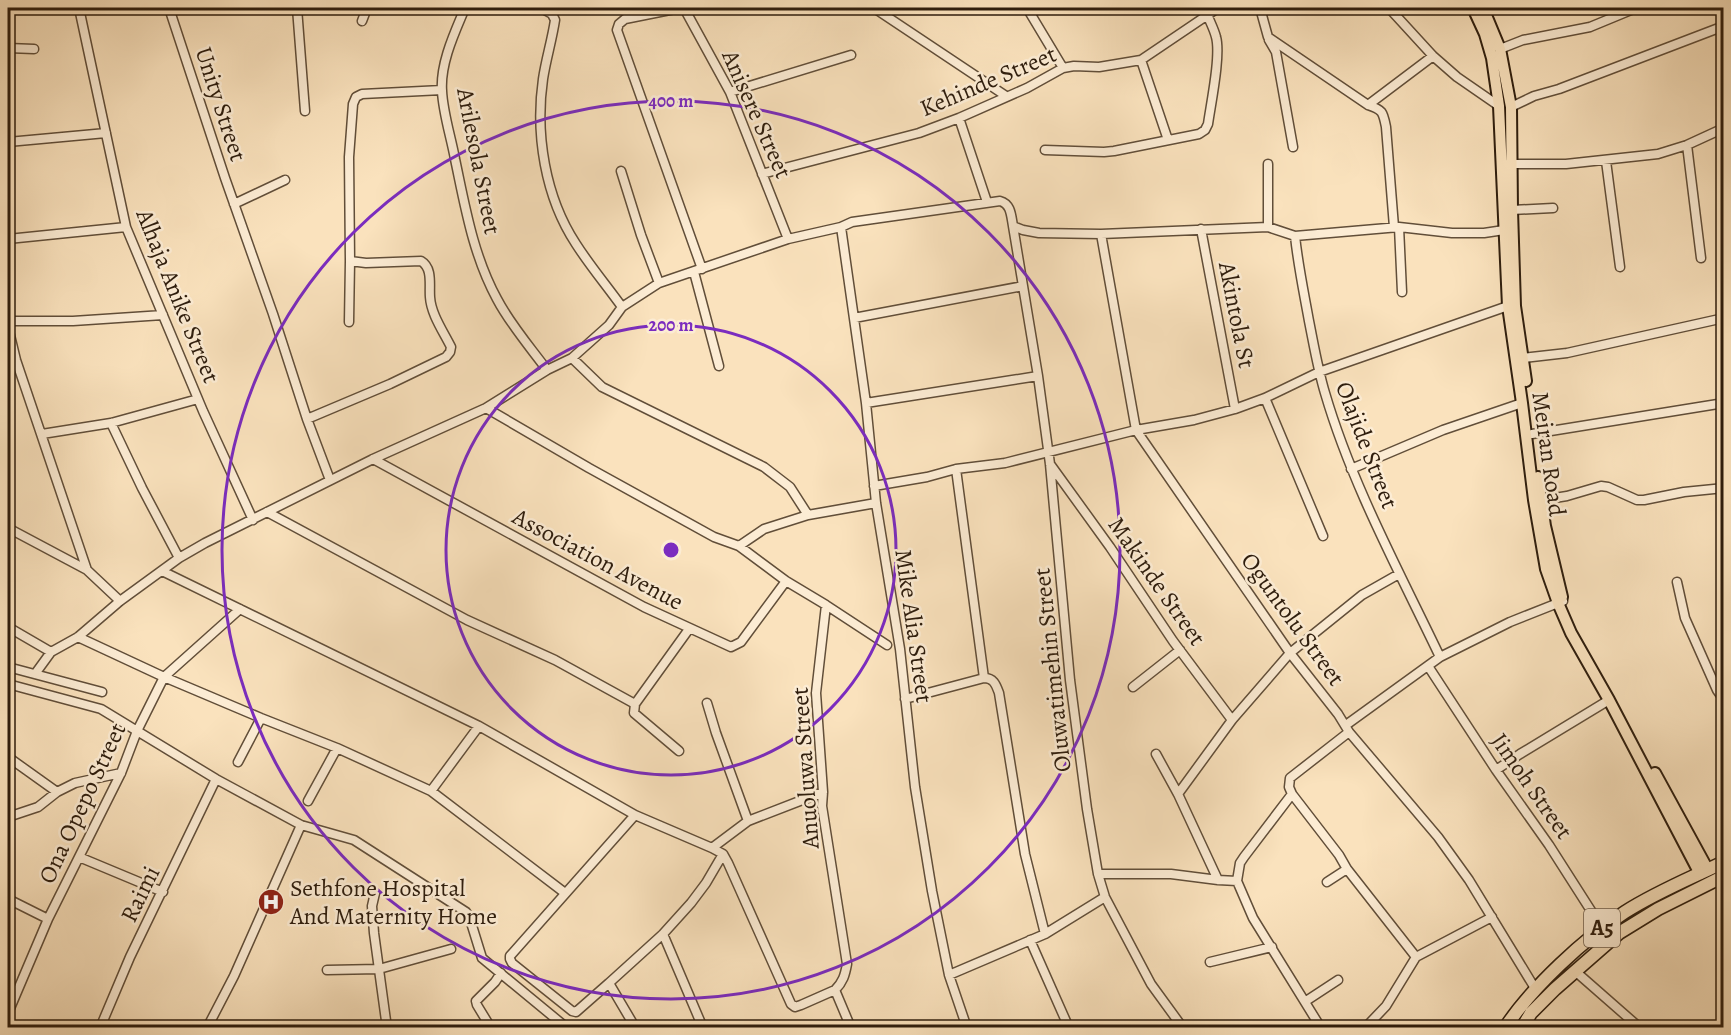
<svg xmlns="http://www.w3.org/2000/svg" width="1731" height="1035" viewBox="0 0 1731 1035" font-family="Alegreya,serif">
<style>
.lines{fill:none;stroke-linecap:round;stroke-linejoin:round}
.minor-casing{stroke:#614e39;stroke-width:11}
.major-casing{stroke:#2e1d0d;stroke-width:14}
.highway-casing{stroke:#2e1d0d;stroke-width:15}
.minor{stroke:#fcecd4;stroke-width:8}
.major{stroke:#fae2bd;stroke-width:10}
.highway{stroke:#fae2bd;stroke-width:12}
.ring{fill:none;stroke:#7b2cbf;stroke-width:3}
.labels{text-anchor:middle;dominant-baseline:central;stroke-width:5;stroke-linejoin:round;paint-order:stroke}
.shield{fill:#fcecd4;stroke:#6c5b49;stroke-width:1.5}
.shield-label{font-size:22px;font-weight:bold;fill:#2e1d0d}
.street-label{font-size:24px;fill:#2e1d0d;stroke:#fcecd4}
.poi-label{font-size:24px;fill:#2e1d0d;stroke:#fcecd4;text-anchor:start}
.centre{fill:#7b2cbf;stroke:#fcecd4;stroke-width:3}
.ring-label{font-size:18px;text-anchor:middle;font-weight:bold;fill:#7b2cbf;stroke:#fcecd4;stroke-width:5;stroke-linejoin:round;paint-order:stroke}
</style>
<rect width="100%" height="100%" fill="#fae2bd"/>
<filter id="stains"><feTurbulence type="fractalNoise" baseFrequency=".00333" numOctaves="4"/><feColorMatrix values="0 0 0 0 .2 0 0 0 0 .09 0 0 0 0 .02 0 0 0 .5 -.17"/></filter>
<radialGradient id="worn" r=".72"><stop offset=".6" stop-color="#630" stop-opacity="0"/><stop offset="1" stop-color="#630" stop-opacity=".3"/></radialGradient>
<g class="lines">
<g class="minor-casing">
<path id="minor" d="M79,8L126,227L203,411L253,520
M169,8L225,178L273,314L307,419L330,480
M297,8L305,111
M465,8C455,32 440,63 442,91C443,113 451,137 455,159C465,206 473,255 497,299C510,324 530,347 547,370
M541,8L552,14L555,20C552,40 546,59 543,79C535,134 545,197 576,244C590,266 607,286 622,307
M680,8L625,19L619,24L617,30L702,269
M684,8L730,92L788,239
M874,8L1006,96
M1027,8L1063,68
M1260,8L1268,37L1368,105C1383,110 1383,112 1386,127L1394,227
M1389,8L1433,56L1457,77L1499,106
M686,11L696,8
M362,21L367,8
M1269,40L1276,52L1293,147
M8,48L34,49
M1500,49L1523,40L1590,27L1636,8
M1141,60L1168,140
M730,92L851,55
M1368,105L1433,56
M1511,107L1534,96L1559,89L1724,26
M959,118L987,202
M8,142L106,133
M1687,145L1701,258
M1045,150L1104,152L1114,151L1199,134L1205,130L1208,124C1211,103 1221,55 1216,37C1214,29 1210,22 1207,14
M1606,161L1620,267
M1508,164H1566L1658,154L1687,145L1724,128
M621,171L641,235L659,283
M762,174L919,133L959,118L1027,88L1063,68L1074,66L1099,67L1141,60L1218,8
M234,204L285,180
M1512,210L1553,208
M1013,226L1038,376L1050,464L1070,680L1087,809L1098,874L1105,897L1151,984L1183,1028
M841,227L866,403L876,503L900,649L915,787L932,891L949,975L967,1028
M1268,227V164
M1399,227L1402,292
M1201,229L1235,409
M1101,234L1136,430L1290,653L1338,714L1349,732L1438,837L1469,880L1536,990
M1295,236C1298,265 1304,293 1309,321C1314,346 1318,370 1325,393C1352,485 1399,571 1440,657
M8,239L126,227
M694,272L719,366
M854,318L1023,286
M8,321H73L163,315
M349,322L350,261
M8,327L16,360L87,570
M572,358L602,387L764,467L790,487L808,515L876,503
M1523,358L1567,353L1724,318
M1265,398L1323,536
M866,403L1038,376
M486,408L589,468L714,537L739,546L786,581L826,605L816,693L823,792L822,806L847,964C845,975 843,982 835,990L851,1028
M307,419L390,384L446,357L450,352L451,347C443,331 431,314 430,297C429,285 433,268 421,261L366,263L350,261L349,157L353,104L356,97L362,94L442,90
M111,423L142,488L179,558
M42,434L111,423L198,399
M1532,434L1724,403
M373,459L644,607L731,647L741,642L786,581
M1050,464L1110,547L1173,641L1232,720
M956,469L984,678C994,678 996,685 999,693L1025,854L1045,934
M1351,469L1443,430L1522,403
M874,486L927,477L956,469L1005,463L1136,430L1194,420L1235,409L1265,398L1319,372L1508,306
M1542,500L1567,496L1601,486L1608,487L1637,500H1644L1684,492L1724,488
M267,512L467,620L555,660L635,704
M8,528L87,570L120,601
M739,546L764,529L808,515
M162,571L479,726L635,815L712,848L723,854L728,863L791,1004L795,1007L801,1005L835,990
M1677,582L1685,618L1717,690L1724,700
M826,605L887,645
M8,627L51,652L78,637L120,601L179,558L205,543L373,459L486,408L547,370L572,358L609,325L622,307L659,283L788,239L841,227L852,222L1000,201C1011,204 1011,215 1013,226L1023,230L1039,233L1101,234L1268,227L1295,236L1399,227L1452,233H1484L1504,230
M78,637L164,677L261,718L337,748L431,791L565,893
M1428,666L1496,770L1549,845L1602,928
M8,667L102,692
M35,674L51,652
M8,684L101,709L216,779L301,825L354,840L466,912L469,916L482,958L567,1028
M1133,687L1180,650
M905,699L984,678
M707,703L716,733L748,821
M1346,725L1440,657L1510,622L1563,601
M1349,732L1290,778L1289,787L1292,794L1339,855L1347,869L1416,957
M679,751L634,713L635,704L689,629
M1156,754L1178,794L1218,880
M8,757L57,792
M238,762L261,718
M1496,770L1520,754L1609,700
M431,791L479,726
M1178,794L1232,720L1290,653L1362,595L1399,574
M308,801L337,748
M8,817L38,807L57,792L75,783L121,773
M712,848L748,821L823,792
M79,857L163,892
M1098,874H1171L1218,880L1237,881L1240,863L1244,857L1292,794
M1237,881L1253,918L1321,1028
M1327,882L1347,869
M375,893L372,906L374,933L387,1028
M8,899L48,919
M663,934L703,1028
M1030,940L1069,1028
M1210,962L1272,947
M327,970L379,969L451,949
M1575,971L1640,1028
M949,975L1045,934L1105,897
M609,983L576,1012L572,1011L512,963L510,959V956L635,815
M1306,1001L1338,980
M8,1013L48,919L121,773L137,731L164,677L240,609
M632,1022L609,983L663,934L691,903L706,883L723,854
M100,1028L130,957L216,779
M207,1028L234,976L301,825
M491,1028L477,1005L476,1001L495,982L501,973
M1365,1028L1386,1006L1416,957L1492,917"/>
</g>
<g class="major-casing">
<path id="major" d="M1473,8L1485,34L1492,58L1499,106L1508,306L1522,403L1534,500L1546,569L1558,603L1571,633L1609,700L1700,874
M1483,8L1500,49L1511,107L1512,210L1515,306L1526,381
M1538,477L1545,526L1562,597
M1655,773L1708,870"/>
</g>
<g class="highway-casing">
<path id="highway" d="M1505,1028C1531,988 1585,938 1625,912C1656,892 1691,878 1724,862
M1522,1028L1531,1013L1555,989L1619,933L1658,909L1724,876"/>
</g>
<use href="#minor" class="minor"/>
<use href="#major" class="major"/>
<use href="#highway" class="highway"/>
</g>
<g class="ring">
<circle cx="671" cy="550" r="225"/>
<circle cx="671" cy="550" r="449"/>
</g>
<defs>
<g id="hospital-disc" transform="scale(1.35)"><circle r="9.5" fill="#8f2418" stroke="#fcecd4"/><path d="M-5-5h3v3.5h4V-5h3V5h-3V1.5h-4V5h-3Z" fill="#fff"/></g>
</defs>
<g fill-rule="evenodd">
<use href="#hospital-disc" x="271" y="902"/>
</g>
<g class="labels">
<rect class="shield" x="1584" y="909" width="36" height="38" rx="4.5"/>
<g class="shield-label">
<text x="1602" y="928">A5</text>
</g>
<g class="street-label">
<text transform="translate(988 81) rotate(-23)">Kehinde Street</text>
<text transform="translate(221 104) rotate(72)">Unity Street</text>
<text transform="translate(757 114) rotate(66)">Anisere Street</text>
<text transform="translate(479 161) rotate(79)">Arilesola Street</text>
<text transform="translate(178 296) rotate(68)">Alhaja Anike Street</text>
<text transform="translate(1237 315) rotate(79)">Akintola St</text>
<text transform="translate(1367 445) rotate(69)">Olajide Street</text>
<text transform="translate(1549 454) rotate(82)">Meiran Road</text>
<text transform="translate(598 559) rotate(28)">Association Avenue</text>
<text transform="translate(1157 581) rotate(55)">Makinde Street</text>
<text transform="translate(1293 619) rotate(54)">Oguntolu Street</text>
<text transform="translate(914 626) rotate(82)">Mike Alia Street</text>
<text transform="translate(1052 670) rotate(-96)">Oluwatimehin Street</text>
<text transform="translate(805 768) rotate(-94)">Anuoluwa Street</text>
<text transform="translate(1532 786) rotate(55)">Jimoh Street</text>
<text transform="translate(82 803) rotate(-65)">Ona Opepo Street</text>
<text transform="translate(140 894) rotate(-64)">Raimi</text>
</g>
<g class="poi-label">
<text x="290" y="888">Sethfone Hospital<tspan x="290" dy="28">And Maternity Home</tspan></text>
</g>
</g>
<circle cx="671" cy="550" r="9" class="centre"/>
<g class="ring-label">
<text x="671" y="107">400 m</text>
<text x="671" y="331">200 m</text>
</g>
<rect width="1731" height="1035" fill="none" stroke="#fae2bd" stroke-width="30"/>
<rect x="9" y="9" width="1713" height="1017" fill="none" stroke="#2e1d0d" stroke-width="3"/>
<rect x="15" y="15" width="1701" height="1005" fill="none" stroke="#2e1d0d" stroke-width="1.5"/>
<rect width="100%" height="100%" filter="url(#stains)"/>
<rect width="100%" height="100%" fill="url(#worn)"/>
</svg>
